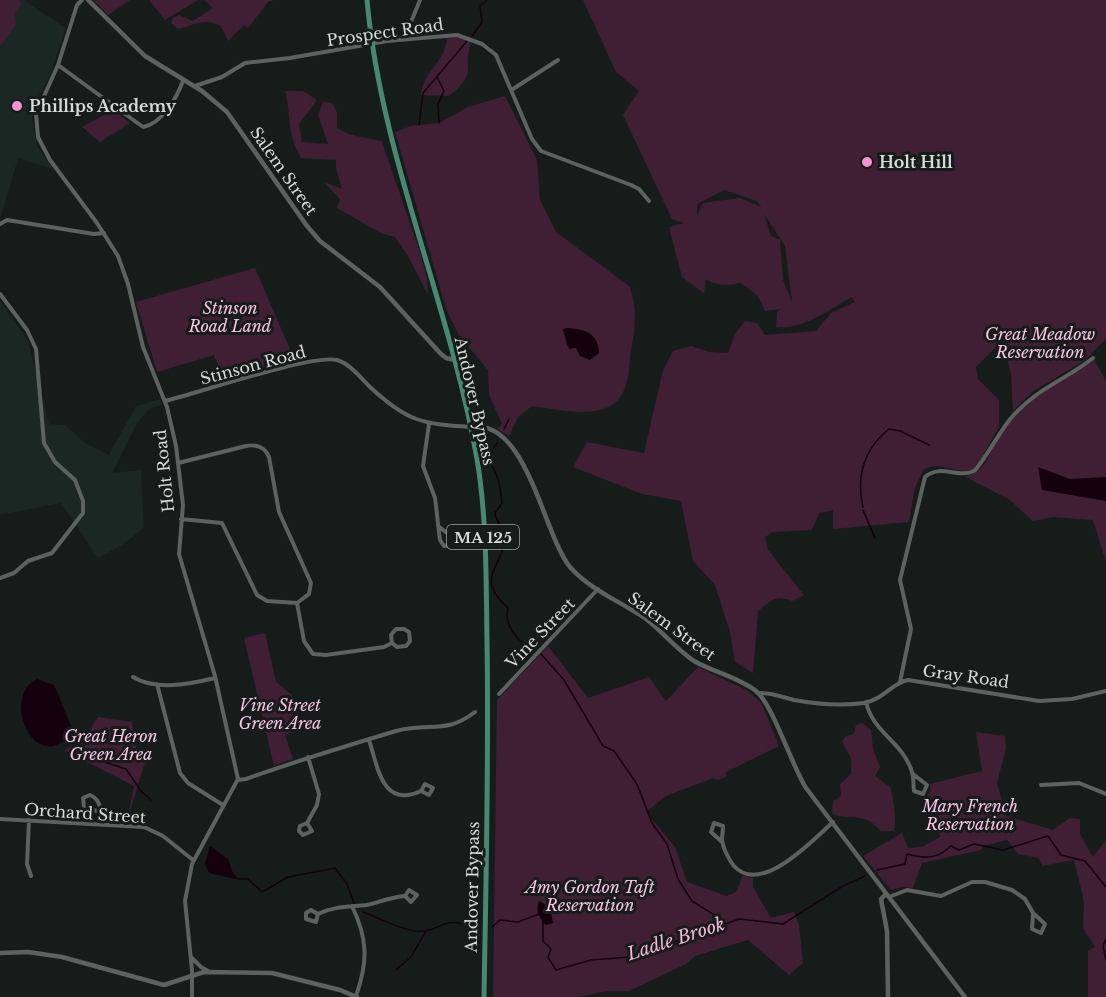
<svg xmlns="http://www.w3.org/2000/svg" width="1106" height="997" viewBox="0 0 1106 997" font-family="'Libre Baskerville',serif">
<style>
.built{fill:#1a2722}
.green{fill:#401f35;fill-rule:evenodd}
.water{fill:#15000e}
.lines{fill:none;stroke-linecap:round;stroke-linejoin:round}
.stream{stroke:#15000e;stroke-width:1.5}
.minor{stroke:#5b625f;stroke-width:4}
.tertiary{stroke:#5b625f;stroke-width:4.5}
.primary{stroke:#488772;stroke-width:5}
.poi-dot{fill:#f491d3;stroke:#161c1a;stroke-width:2}
.labels{text-anchor:middle;dominant-baseline:central;stroke-width:6;stroke-linejoin:round;paint-order:stroke}
.shield{fill:#161c1a;stroke:#9ca1a0;stroke-width:1.5}
.shield-label{font-size:15px;font-weight:bold;fill:#d6dad9}
.street-label{font-size:16px;fill:#d6dad9;stroke:#161c1a}
.poi-label{font-size:16px;font-weight:bold;fill:#d6dad9;stroke:#161c1a;text-anchor:start}
.park-label{font-size:16px;font-style:italic;fill:#fac4e6;stroke:#161c1a}
.water-label{font-size:18px;font-style:italic;fill:#f7b5de;stroke:#161c1a}
</style>
<rect width="100%" height="100%" fill="#161c1a"/>
<path class="built" d="M0,0H23L66,28L50,75L36,101L32,119L37,146L53,169L18,158L0,220Z
M0,301L28,341L49,424L65,425L85,443L109,455L136,406L160,399L162,405L149,409L137,423L112,473L141,470L144,528L122,545L98,558L61,503L0,515Z"/>
<path class="green" d="M0,0H18L22,3L15,13L16,25L0,47Z
M93,0H130L108,15Z
M149,0H198L165,20Z
M204,0H274L268,2L248,28L244,25L228,41L221,26C205,17 194,25 178,29L171,23L173,18L179,15L193,21L213,8Z
M583,0H1106V339L1084,361L1032,392L1013,411L1011,374L1005,350L995,348L976,367L978,379L999,400V427L975,469C956,476 944,460 924,469L915,487L909,522L833,529V510L819,513L812,530L773,532L765,537L768,550L804,595L792,601C777,594 770,601 758,611L753,673L735,662L730,632L715,585L693,561L681,501L642,494L573,467L587,442L644,453L663,370L673,351L691,346L709,352L728,353L735,334L745,321L757,323L765,335L816,331L831,313L855,302L852,297C826,311 806,329 776,327L777,312L781,309L765,311L758,296L741,283C728,285 717,287 706,279L704,293L682,277L669,227L684,223L672,219L623,115L639,91L616,72ZM724,190L757,201L761,207L740,198L703,203L697,217V204ZM764,214L785,246L792,302L783,280L780,240L771,236Z
M455,37L471,43C461,68 480,72 449,96L421,95C424,70 444,64 447,39Z
M285,91H303L317,100L299,124L302,142L328,144L318,115L323,101L333,104L337,113V127C349,138 367,136 382,142L421,255L427,278L428,295L408,256L395,237L381,233L337,208L340,199L324,182L342,189L336,168V160L301,158C286,131 292,118 285,91Z
M505,96L537,160L540,200L556,232L629,286C638,305 635,329 631,349C629,362 630,377 624,390C610,424 559,409 532,406L518,417L509,436L497,429L502,424L489,395L488,370L459,335L446,309L395,132L411,126L439,123L468,107ZM563,329C575,329 588,328 595,339L590,360L580,355L576,348L567,346Z
M113,110L130,123L100,142L82,127Z
M255,268L295,361L225,382L214,355L157,372L136,302Z
M1094,360L1106,381V562L1093,520L1053,517L1033,521L1010,500L964,476C987,476 991,445 1003,430C1016,414 1032,395 1050,385C1065,376 1081,370 1094,360Z
M265,633L276,682L292,695L303,728L285,735L293,759L274,766L244,638Z
M548,646L588,698L649,677L666,701L698,667L748,691L756,698L762,704L779,746L726,772V777L718,780L713,778L666,796L646,812L675,847L687,882L727,896L736,892L743,875L753,878V887L771,918L794,912L799,925L803,963L789,975L748,940L695,956L686,964L629,991H608L578,997H493L497,700Z
M98,717L132,722L137,753L147,756L127,821L134,786L64,750L85,738Z
M862,723L871,730L873,749L880,767L875,776L891,788C893,802 897,817 894,831H881C863,811 854,821 832,814L833,801L841,796L840,784L851,774V758L842,742L846,736L854,734L856,725Z
M976,732L1005,736L1006,748L997,783L1006,816L1053,830L1070,818L1080,819V834L1093,857L1106,840V997H1088V951L1095,947L1083,928L1084,901L1074,860L1042,866L1039,858L1018,854L1007,840L983,846L981,850L922,863L913,888L903,887L891,890L863,856L902,833L908,848L922,847L940,837L933,801L927,796L931,790L930,784L982,771Z"/>
<path class="water" d="M566,328C584,329 599,333 599,353L590,360L580,356L576,348L569,349L563,330Z
M1038,467L1070,479L1106,477V501L1042,490Z
M37,679L54,685C57,692 73,729 73,733C34,778 0,696 37,679Z
M210,846L228,859L233,873L240,880L209,873L205,864Z
M539,901L550,907L553,923L546,925C539,917 535,911 539,901Z"/>
<g class="lines">
<path class="stream" d="M472,36L482,22L480,6L487,0
M437,77L444,91L438,104L439,123
M419,125L423,93L467,41
M504,429L509,419
M498,442L488,457V462C499,471 500,490 502,503L495,513C496,523 505,528 505,539C504,565 473,577 508,608C503,626 519,642 533,650
M863,507C856,476 863,450 889,429L900,431L929,445
M863,510L875,538
M541,654L564,680L603,746L614,751L637,784L652,823L667,844L678,879L692,901L724,921
M66,740L89,757L126,769L141,791L151,800
M877,870L905,864L907,854C925,859 937,859 951,846L959,850L974,844L1003,850L1048,836L1061,855L1085,861L1106,887
M240,879H248L262,892L288,877L335,868L347,884L354,903
M363,912C380,918 398,929 416,931C442,933 443,913 473,928L478,927
M543,921V941L551,949L548,957L556,970L591,960L631,957L739,919L783,924L843,886L865,876
M492,927L500,920L518,922L539,914
M1106,939L1103,946L1106,960
M396,970L411,957L426,931"/>
<path class="minor" d="M82,0L77,5L58,65L36,114L38,137L50,160L97,223L118,256L128,284L143,347L167,407L176,446L183,505L179,554L215,676L238,779L192,864L185,901L192,970V997
M408,39L411,22L420,0
M58,65L143,127C162,124 177,97 183,81
M195,86L222,77L245,63L290,58L387,41L457,35L482,44L496,55L532,139L541,151L631,185L639,189L649,201
M513,89L558,60
M0,224L7,220L94,234L104,233
M0,294L27,330L36,349L44,443L55,462L75,480L83,501V513L52,553L28,561L14,573L0,578
M165,401C198,393 312,354 337,360C350,364 360,377 369,386C406,421 421,424 471,427
M429,424L423,466L435,498C437,512 438,526 440,540L444,546L450,545L452,537L438,526
M178,463L246,446C256,444 265,447 269,457L279,512L311,583L309,594L297,603L267,601L257,595L222,523L181,519
M297,603L304,641L313,654L326,655L384,647L392,643L391,635L396,629H404L409,632L410,641L406,646L397,647L392,643
M133,677C156,691 190,684 215,678
M900,682L911,629L900,580L925,477C942,463 957,479 974,471C979,469 1002,428 1011,418C1038,387 1064,381 1093,358
M157,684L180,773L188,783L223,805
M758,693C770,692 782,697 794,700C816,704 841,706 864,703C883,700 893,682 908,680L1039,701L1072,699L1106,691
M499,694L598,589
M866,702C873,733 903,742 912,772C914,778 913,785 914,791L923,794L927,785L913,774
M369,740C378,767 382,809 421,791L425,784L433,788L429,795L421,791
M238,780L246,779C296,761 346,746 396,731C430,722 445,735 475,712
M1041,785L1079,783L1106,794
M100,812L84,807L83,798L90,795C103,801 100,812 101,824
M0,819L144,827L163,836L193,860
M29,820L27,864L31,876
M307,823L312,831L303,835L299,831L300,826L307,823L317,805L319,794L308,757
M722,842L711,832L714,823L723,826C723,831 722,835 722,840C723,848 729,860 734,866C761,896 813,840 833,822
M889,897L907,890L941,896L972,882H985L1012,890L1025,899L1033,913L1032,929L1041,933L1045,924L1033,913
M352,906C368,939 368,962 356,996
M318,914L316,922L306,919V913L311,910L318,914C334,906 350,907 367,905C380,902 391,897 405,896L411,902L417,895L409,890L405,896
M191,957L201,967L208,971"/>
<path class="tertiary" d="M88,0L145,56L202,91L227,112L307,226L320,241L380,287L440,353L446,358L455,360
M471,427C527,418 543,534 570,567C590,590 622,602 646,619C663,632 676,649 694,661C713,672 738,677 756,691C773,705 791,764 806,788L965,997
M886,894L881,899L887,931L888,997
M0,953L28,952L62,957L164,985L204,972L272,973L340,990L357,997"/>
<path class="primary" d="M367,0C381,157 450,304 477,459C487,518 486,581 487,641C489,760 486,878 484,997"/>
</g>
<g class="poi-dot">
<circle cx="17" cy="106" r="6"/>
<circle cx="867" cy="162" r="6"/>
</g>
<g class="labels">
<rect class="shield" x="447" y="525" width="72" height="24" rx="4.5"/>
<g class="shield-label">
<text x="483" y="537">MA 125</text>
</g>
<g class="street-label">
<text transform="translate(385 32) rotate(-8)">Prospect Road</text>
<text transform="translate(284 171) rotate(55)">Salem Street</text>
<text transform="translate(253 365) rotate(-15)">Stinson Road</text>
<text transform="translate(475 401) rotate(77)">Andover Bypass</text>
<text transform="translate(164 471) rotate(-96)">Holt Road</text>
<text transform="translate(672 626) rotate(36)">Salem Street</text>
<text transform="translate(540 633) rotate(-46)">Vine Street</text>
<text transform="translate(966 676) rotate(8)">Gray Road</text>
<text transform="translate(85 813) rotate(4)">Orchard Street</text>
<text transform="translate(472 887) rotate(-89)">Andover Bypass</text>
</g>
<g class="poi-label">
<text x="29" y="106">Phillips Academy</text>
<text x="879" y="162">Holt Hill</text>
</g>
<g class="park-label">
<text x="230" y="308">Stinson<tspan x="230" dy="18">Road Land</tspan></text>
<text x="1040" y="334">Great Meadow<tspan x="1040" dy="18">Reservation</tspan></text>
<text x="280" y="705">Vine Street<tspan x="280" dy="18">Green Area</tspan></text>
<text x="111" y="736">Great Heron<tspan x="111" dy="18">Green Area</tspan></text>
<text x="970" y="806">Mary French<tspan x="970" dy="18">Reservation</tspan></text>
<text x="590" y="887">Amy Gordon Taft<tspan x="590" dy="18">Reservation</tspan></text>
</g>
<g class="water-label">
<text transform="translate(676 939) rotate(-18)">Ladle Brook</text>
</g>
</g>
</svg>
